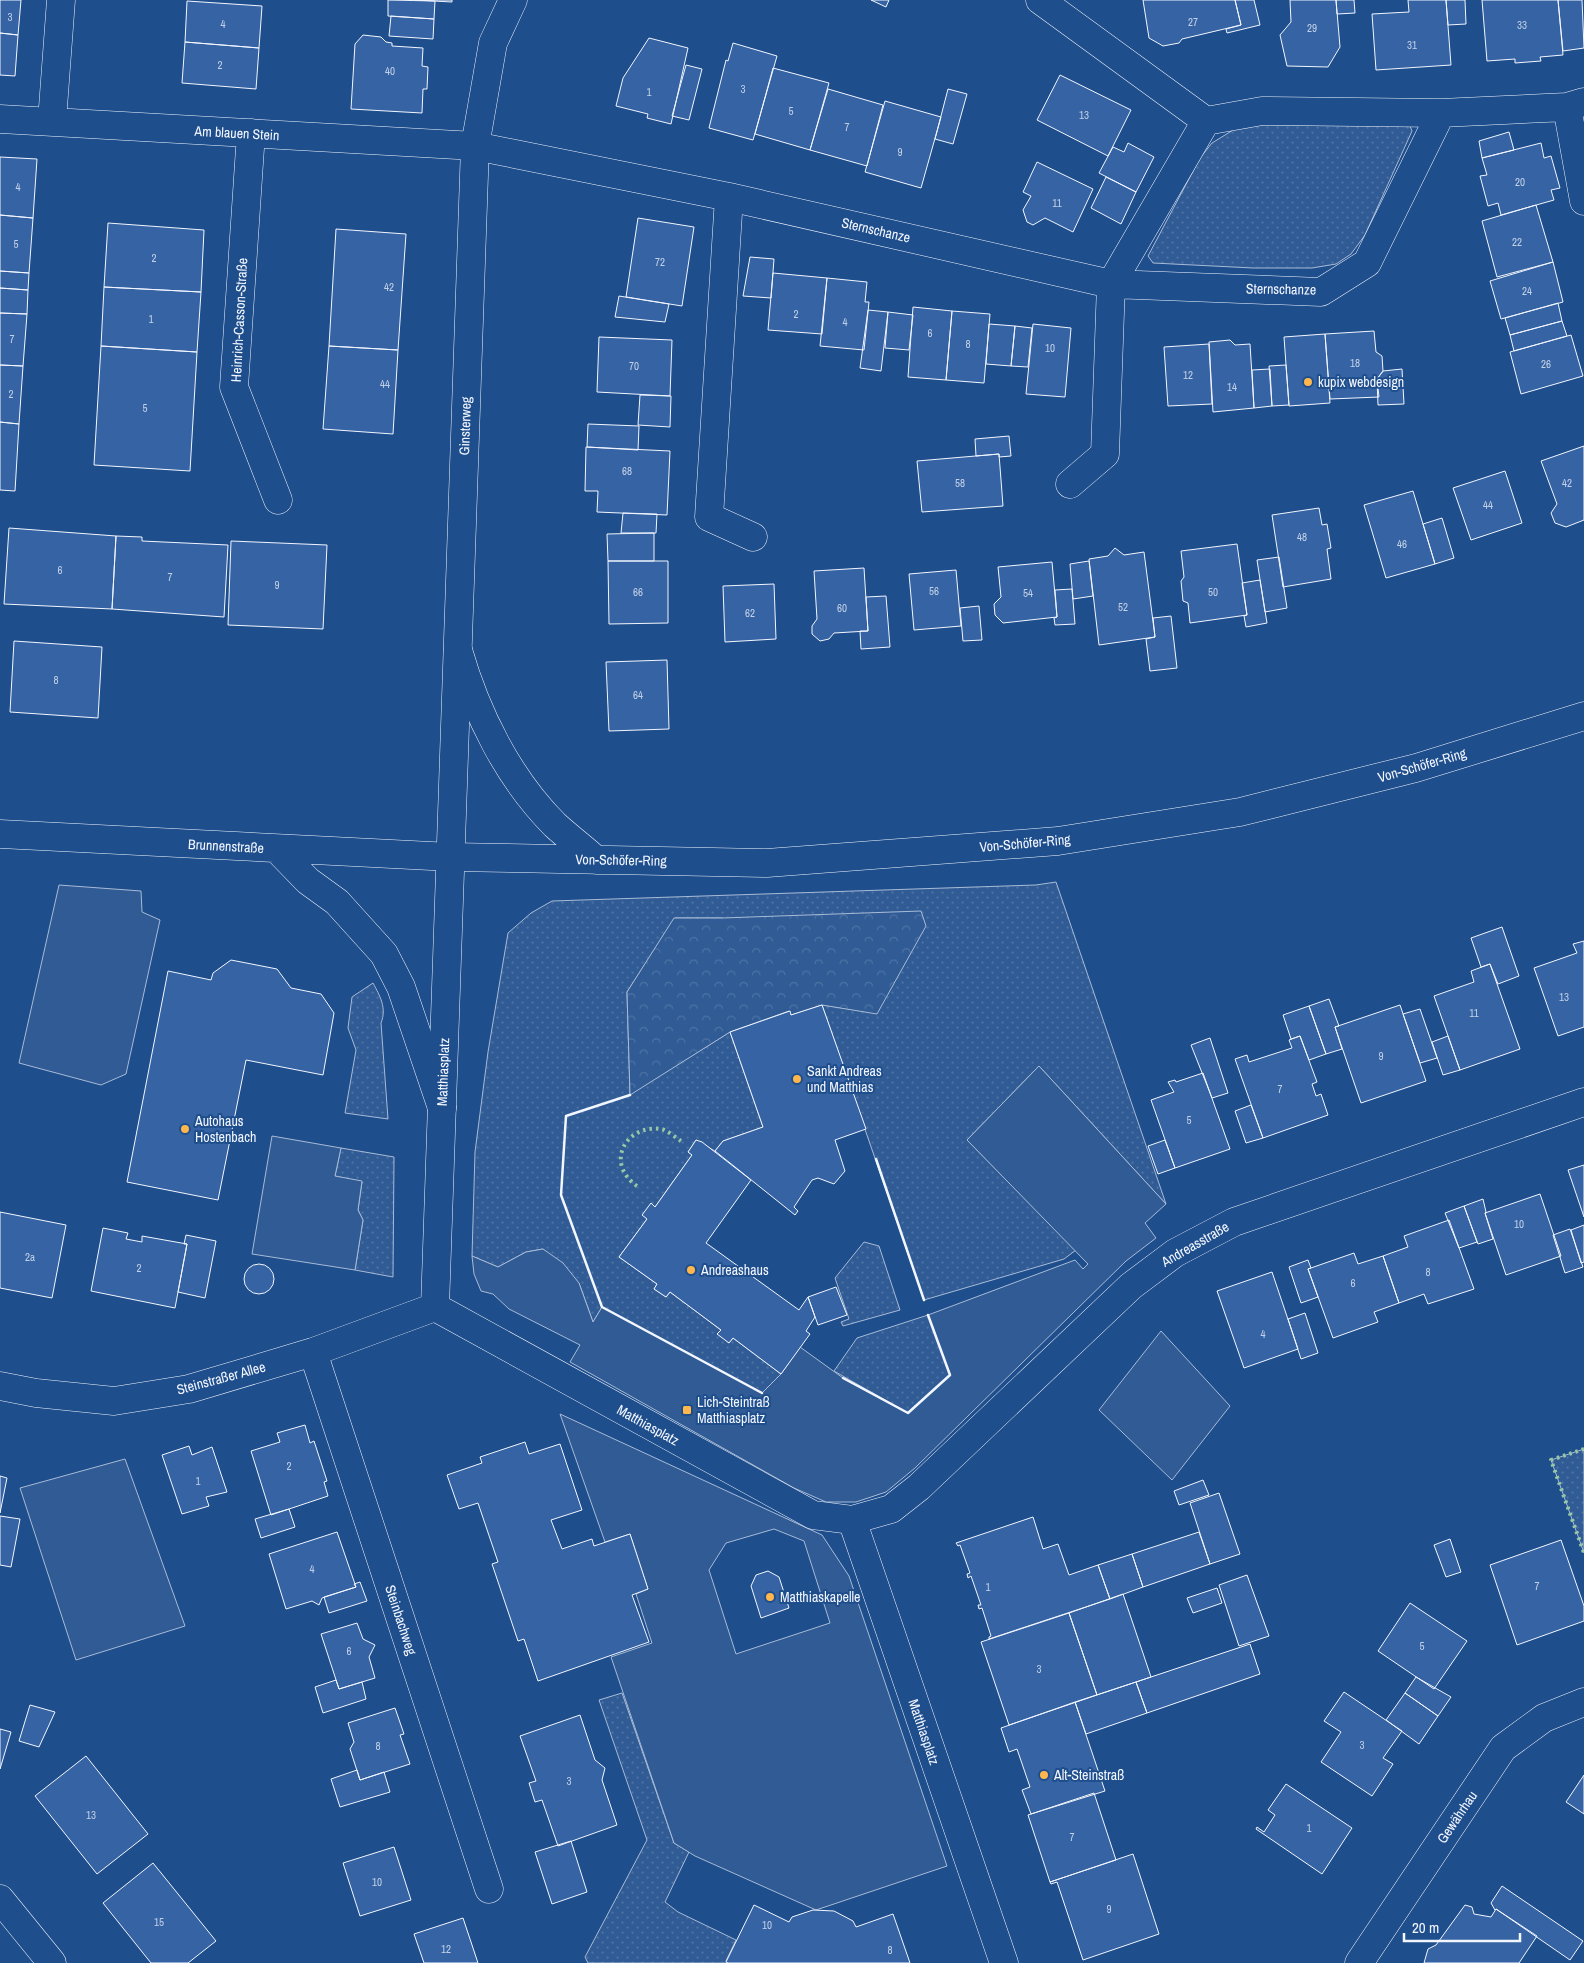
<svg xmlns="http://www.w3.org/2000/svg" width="1584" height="1963" viewBox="0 0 1584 1963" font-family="'Archivo Narrow',sans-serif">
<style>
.green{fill:url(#green-dots);stroke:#a8bbd7}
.forest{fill:url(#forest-crowns);stroke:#a8bbd7}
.built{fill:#305b95;stroke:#a8bbd7;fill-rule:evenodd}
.building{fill:#3563a3;stroke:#f2f6ff}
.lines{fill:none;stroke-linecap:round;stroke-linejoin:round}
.minor-casing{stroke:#f2f6ff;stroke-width:29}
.secondary-casing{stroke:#f2f6ff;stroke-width:29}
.minor{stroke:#1f4e8c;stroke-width:28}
.secondary{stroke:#1f4e8c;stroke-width:28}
.hedge{stroke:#97c8a6;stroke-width:4;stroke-dasharray:2.5 4;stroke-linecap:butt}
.wall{stroke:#f2f6ff;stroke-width:2.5}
.poi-dot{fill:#ffb74d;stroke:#1f4e8c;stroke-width:2}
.labels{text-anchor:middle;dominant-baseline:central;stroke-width:4;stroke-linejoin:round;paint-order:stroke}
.number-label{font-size:11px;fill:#c3d1e8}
.street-label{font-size:14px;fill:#f2f6ff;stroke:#1f4e8c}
.poi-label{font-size:14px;fill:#f2f6ff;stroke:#1f4e8c;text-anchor:start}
</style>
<defs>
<pattern id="green-dots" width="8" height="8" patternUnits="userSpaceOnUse" patternTransform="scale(1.25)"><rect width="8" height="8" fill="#305b95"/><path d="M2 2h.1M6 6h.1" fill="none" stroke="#4e73a5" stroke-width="1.8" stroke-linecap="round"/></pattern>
<pattern id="forest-crowns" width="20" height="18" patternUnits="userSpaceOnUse" patternTransform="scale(1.25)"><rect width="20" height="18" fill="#305b95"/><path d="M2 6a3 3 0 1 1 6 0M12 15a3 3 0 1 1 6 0" fill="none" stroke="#4e73a5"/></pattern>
</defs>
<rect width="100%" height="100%" fill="#1f4e8c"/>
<path class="green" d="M1264,121L1410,126L1412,131L1365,235L1351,254L1336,264L1312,268H1253L1153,263L1148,256L1200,158L1212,143L1238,127Z
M1056,882L1166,1204L1039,1066L967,1140L1076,1250L1064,1259L924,1300L822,1005L877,1013L722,918H675L627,992L630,1094L730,1032L763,1127L723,1141L715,1151L696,1140L688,1152L692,1155L655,1207L651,1204L643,1215L647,1219L619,1257L657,1284L654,1289L666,1297L670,1292L721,1330L718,1334L729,1343L733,1338L781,1374L762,1393L602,1307L593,1322L579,1283L543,1249L526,1252L498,1267L472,1256L475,1152L488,1052L508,933L531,913L552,901L1036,885Z
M373,983C380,996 387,1008 381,1023L388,1119L345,1113L356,1050L348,1028L352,997Z
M341,1148L394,1157L393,1277L355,1270L363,1220L358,1210L362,1182L335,1176Z
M864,1242L879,1246L900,1310L843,1326L841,1322L849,1319L835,1278Z
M928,1315L950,1375L908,1413L834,1371L857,1338Z
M1584,1449V1553L1551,1460Z
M622,1693L674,1843L689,1852L665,1902L678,1912L736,1940L726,1961L728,1963H588L585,1957L647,1840L599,1700Z"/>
<path class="forest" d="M921,911L926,926L877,1014L822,1005L791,1015L789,1011L730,1032L630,1095L627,992L674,918H722Z"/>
<path class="built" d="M59,885L141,891L142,912L160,920L126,1074L101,1085L19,1063Z
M1039,1066L1166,1204L1145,1223L1156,1238L1126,1261L915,1468L886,1492L856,1502H826L794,1488L570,1362L580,1345L509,1309L493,1294L481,1291L474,1274L472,1256L498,1267L526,1252L543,1249L563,1263L579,1283L593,1322L602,1307L762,1393L781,1374L800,1347L843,1378L908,1413L950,1375L928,1315L1075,1260L1083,1269L1088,1264L967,1140Z
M272,1136L341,1148L335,1176L362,1181L358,1210L363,1220L355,1270L252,1254Z
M1161,1331L1230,1406L1172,1480L1099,1410Z
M560,1414L822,1535L849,1576L947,1866L816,1910L695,1856L674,1843L611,1657L652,1643L636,1594L648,1589L630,1534L605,1542ZM774,1529L804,1541L830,1623L736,1654L709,1570L726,1543Z
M125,1459L185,1626L76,1660L20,1488Z"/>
<path class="building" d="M0,0H21L18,35L0,33Z
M388,0L435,1L434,19L388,16Z
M415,0H452V2Z
M871,0H889L886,7Z
M1143,0H1235L1241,25L1182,39L1179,43L1163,46L1149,38Z
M1235,0H1254L1260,25L1227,33L1226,29L1241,25Z
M1290,0H1336L1340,47L1328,67L1287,66L1280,35L1291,22Z
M1336,0H1354L1355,13L1337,14Z
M1408,0H1446L1451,65L1376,70L1372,14L1409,12Z
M1446,0H1465L1466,24L1448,25Z
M1482,0H1558L1563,55L1540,57L1541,61L1515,63V59L1487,61Z
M1558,0H1582L1584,48L1563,51Z
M187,1L262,6L259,48L185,42Z
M391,16L434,19L433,39L389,36Z
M0,33L18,35L15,76L0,75Z
M363,35L381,37L386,42L392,43V46L423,48L422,66L428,67L427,89H423L422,113L351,109L355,44Z
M649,38L688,48L671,124L647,118L648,114L616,106L623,78Z
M185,42L259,48L256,89L182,83Z
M733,43L777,56L753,140L709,128L726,60L728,61Z
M686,65L702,69L689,120L672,116Z
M773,68L829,83L810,150L755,134Z
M1060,75L1131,110L1108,156L1037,120Z
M828,89L883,105L867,166L810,150Z
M948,89L967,94L953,144L935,139Z
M885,101L941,117L921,188L865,172Z
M1509,132L1514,150L1482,158L1479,141Z
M1128,143L1154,157L1136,192L1099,173L1113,147L1124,152Z
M1541,143L1544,158L1551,156L1560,188L1551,190L1554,200L1501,215L1498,203L1488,206L1480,176L1487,175L1482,158Z
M0,157L37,159L33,218L0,215Z
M1037,162L1093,189L1073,232L1045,218L1033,225L1027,222L1023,210L1031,196L1023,192Z
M1106,177L1136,192L1121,224L1091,208Z
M1536,205L1553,262L1497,277L1482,221Z
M0,215L33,218L29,273L0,271Z
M638,218L694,227L682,306L626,297Z
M108,223L204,230L201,292L104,287Z
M336,229L406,234L398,350L329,346Z
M750,257L774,259L771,298L743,296Z
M1553,262L1563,302L1501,319L1490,281Z
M0,271L29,273L28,290L0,288Z
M773,273L827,278L822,334L768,330Z
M827,278L867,282L865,302H869L864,350L820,346Z
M104,287L201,292L197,352L101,346Z
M0,288L28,290L27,314L0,313Z
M619,296L669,304L665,322L615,317Z
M1558,303L1562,321L1510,335L1505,318Z
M913,307L952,311L946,380L908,377Z
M868,310L888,312L881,371L860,368Z
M952,311L990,314L984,383L946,380Z
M888,312L913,315L909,350L885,348Z
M0,313L27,314L23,366L0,365Z
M1562,321L1567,336L1514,351L1510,335Z
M989,324L1015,326L1011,366L986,364Z
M1033,324L1071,328L1065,397L1026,394Z
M1015,326L1032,328L1028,367L1011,366Z
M1374,331L1376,352L1382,356L1383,371L1377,379L1379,397L1330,399L1325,334Z
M1325,334L1330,403L1289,406L1284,337Z
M1571,335L1583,376L1521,394L1510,352Z
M599,337L672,340L670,396L597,392Z
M1230,340L1235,345L1250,344L1254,408L1213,412L1209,342Z
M1209,344L1212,404L1168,406L1164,347Z
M101,346L197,352L190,471L94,465Z
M329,346L398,350L393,434L323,429Z
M0,365L23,366L19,424L0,422Z
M1286,365L1289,405L1272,406L1269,366Z
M1270,369L1272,406L1254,408L1252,370Z
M1402,369L1404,404L1378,405L1377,379L1383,371Z
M640,395L671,396L670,427L638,425Z
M0,422L19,424L15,491L0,490Z
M588,424L639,426L638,450L587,447Z
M1009,436L1011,456L999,457V454L976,456L975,439Z
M1584,446V520L1566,527L1555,523L1551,513L1557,504L1541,461Z
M586,447L670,451L667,515L597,512L598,491H585Z
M999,454L1003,506L922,512L917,461Z
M1505,471L1522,523L1471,540L1453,488Z
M1413,491L1435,564L1386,578L1364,505Z
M1319,508L1322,525L1327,524L1331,548L1327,549L1331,579L1283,587L1272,515Z
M623,513L657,514L656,533H621Z
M1442,518L1454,558L1435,564L1423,524Z
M9,528L116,536L112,609L4,604Z
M654,533V561H608L607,534Z
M116,536L142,537V541L228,545L224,617L112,609Z
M231,541L327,545L323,629L228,625Z
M1237,544L1247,615L1190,623L1188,603L1183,601L1181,581L1184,577L1181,551Z
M1115,548L1124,555L1144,552L1155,637L1099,645L1089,559L1108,556Z
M1279,557L1287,608L1265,612L1257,560Z
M608,561H668V623L609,624Z
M1089,561L1093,596L1073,599L1070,564Z
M1052,562L1057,617L1003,623L995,615L994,604L1001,597L998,567Z
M864,568L868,631L834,633L829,639L820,641L812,634V626L817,619L814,571Z
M956,570L961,626L914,630L909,574Z
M1260,580L1267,623L1246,627L1244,616L1247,615L1242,583Z
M774,584L776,639L725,642L723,586Z
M1072,589L1075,624L1055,625L1054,618L1057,617L1055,590Z
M886,596L890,647L861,649L860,631H868L866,597Z
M979,606L982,640L963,641L960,608Z
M1171,616L1177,668L1150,671L1146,639L1155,637L1153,618Z
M14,641L102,647L98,718L10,712Z
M667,660L669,729L609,731L606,662Z
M1502,927L1519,976L1498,984L1490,964L1481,967L1471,938Z
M1584,941V1027L1558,1036L1534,968L1577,953L1573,944Z
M231,960L277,969L291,988L321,994L334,1013L323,1075L246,1060L218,1200L127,1182L168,971L211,980L213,973Z
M1490,964L1520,1049L1460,1070L1434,996L1474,982L1471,971Z
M1329,999L1339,1026L1335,1027L1342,1049L1326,1054L1309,1006Z
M822,1005L866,1129L835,1140L845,1171L834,1184L818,1178L812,1180L794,1207L798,1211L795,1215L715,1151L723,1141L763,1127L730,1032L790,1011L791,1015Z
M1400,1005L1426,1081L1361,1103L1335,1027Z
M1309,1006L1326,1054L1309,1060L1300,1036L1291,1039L1283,1015Z
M1420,1009L1437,1058L1420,1063L1403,1014Z
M1300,1036L1317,1082L1312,1084L1316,1096L1321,1094L1328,1115L1263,1138L1235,1059L1247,1055L1249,1062L1292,1048L1289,1040Z
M1448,1036L1460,1070L1443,1075L1432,1042Z
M1210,1038L1228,1093L1212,1098L1191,1045Z
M1203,1073L1230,1149L1175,1168L1151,1100L1174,1092L1168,1082L1175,1080L1176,1082Z
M1251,1105L1263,1138L1246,1143L1235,1111Z
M696,1140L702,1142L751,1180L706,1243L799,1310L808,1297L815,1317L806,1331L810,1334L781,1374L733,1338L729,1343L717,1334L721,1330L670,1292L666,1297L654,1289L657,1284L619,1257L647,1219L642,1215L651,1203L655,1207L692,1155L688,1152Z
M1165,1140L1175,1168L1158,1174L1148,1146Z
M1584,1165V1217L1568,1170Z
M1540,1194L1561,1256L1506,1275L1485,1213Z
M1483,1199L1486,1212L1485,1213L1493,1239L1478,1244L1464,1206Z
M1464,1206L1477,1242L1459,1248L1445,1213Z
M0,1212L66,1225L52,1298L0,1288Z
M1449,1220L1474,1289L1428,1304L1424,1294L1399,1303L1383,1256L1408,1247L1404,1236Z
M1584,1225V1262L1581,1263L1571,1230Z
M103,1228L128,1233L126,1239L142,1242V1236L187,1244L175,1308L91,1291Z
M1570,1229L1583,1267L1565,1273L1553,1235Z
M186,1235L216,1241L205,1298L178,1292L187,1244H184Z
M1354,1253L1358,1264L1383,1256L1399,1303L1374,1312L1378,1322L1333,1338L1308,1269Z
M1308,1260L1311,1268L1308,1269L1318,1297L1301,1303L1289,1267Z
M244 1279a15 15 0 1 1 30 0a15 15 0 1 1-30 0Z
M1272,1272L1298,1349L1244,1368L1217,1291Z
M836,1287L847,1315L818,1325L808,1297Z
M1305,1313L1318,1353L1301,1359L1288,1319Z
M305,1425L310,1443L314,1441L327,1481L324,1482L328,1496L271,1515L251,1451L280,1442L277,1433Z
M525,1442L529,1454L560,1444L582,1510L551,1520L562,1549L592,1539L594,1546L630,1534L648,1589L632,1595L649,1642L538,1681L524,1639L518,1641L492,1564L498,1562L478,1503L459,1509L447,1475L482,1463L480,1457Z
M189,1446L192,1455L212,1447L227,1492L206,1497L209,1506L182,1514L162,1455Z
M0,1476L7,1478L0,1513Z
M1203,1480L1209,1495L1179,1505L1174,1491Z
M1219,1493L1240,1554L1210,1564L1190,1503Z
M289,1509L295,1527L261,1538L255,1519Z
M0,1516L20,1519L11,1567L0,1565Z
M1033,1517L1043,1549L1058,1544L1069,1575L1098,1565L1110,1599L989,1639V1637L991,1636L982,1608L979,1609L978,1605H981L971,1576L968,1578L967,1574L970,1573L960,1545L958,1546L956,1543Z
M337,1532L356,1587L322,1598L319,1605L312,1601L286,1609L269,1554Z
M1199,1532L1210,1564L1143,1587L1132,1554Z
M1450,1539L1461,1572L1446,1577L1434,1545Z
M1561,1540L1584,1606V1621L1517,1645L1490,1565Z
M1132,1554L1143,1587L1110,1599L1098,1565Z
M768,1571L779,1577L789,1608L761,1618L751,1586L756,1575Z
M1247,1575L1269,1636L1239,1646L1219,1585Z
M360,1582L367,1601L329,1613L324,1597L356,1587L354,1584Z
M1217,1588L1222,1603L1193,1613L1187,1598Z
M1123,1594L1151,1677L1097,1695L1069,1613Z
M1410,1603L1467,1641L1434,1689L1378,1651Z
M1069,1613L1097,1695L1009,1725L981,1642Z
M357,1623L363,1639L375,1645L369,1657L375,1678L339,1689L321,1634Z
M1250,1644L1260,1674L1147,1713L1136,1682Z
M1416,1677L1451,1697L1438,1716L1405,1693Z
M336,1680L339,1689L362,1682L366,1699L323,1713L315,1687Z
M1136,1682L1147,1713L1086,1734L1075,1702Z
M1344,1692L1402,1731L1383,1758L1393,1764L1372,1796L1321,1762L1341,1732L1324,1721Z
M1405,1693L1438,1716L1419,1744L1386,1720Z
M1075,1702L1105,1791L1031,1814L1022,1790L1030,1787L1017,1749L1009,1752L1001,1728Z
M30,1705L55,1712L39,1747L19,1741Z
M395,1708L404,1734L400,1735L410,1764L360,1780L350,1749L354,1742L348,1723Z
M580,1715L595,1760L605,1768L602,1780L617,1825L558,1846L542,1800L535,1802L529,1783L536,1781L520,1736Z
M0,1729L11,1732L0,1769Z
M86,1756L148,1834L97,1874L35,1796Z
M357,1770L360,1780L384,1772L390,1792L340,1807L331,1779Z
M1584,1775V1814L1566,1802Z
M1286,1784L1352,1828L1322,1874L1256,1829L1257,1827L1264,1832L1275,1815L1268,1810Z
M1094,1793L1116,1860L1050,1882L1028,1815Z
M571,1841L587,1892L552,1904L535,1852Z
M394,1847L411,1900L360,1916L343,1863Z
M1133,1854L1159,1934L1083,1960L1057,1882L1051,1884L1050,1882Z
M153,1863L216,1941L188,1963H151L103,1903Z
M1502,1886L1583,1941L1570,1960L1496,1909L1495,1910L1491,1903Z
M754,1905L789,1922L792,1917L813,1910L834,1911L853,1921L856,1927L893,1914L910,1963H728L726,1962Z
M1465,1905L1472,1907L1474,1914L1491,1917L1496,1909L1537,1936L1519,1963H1424L1428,1949L1436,1945Z
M463,1918L478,1963H424L414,1934Z"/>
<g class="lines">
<g class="minor-casing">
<path id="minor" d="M513,0L493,43L475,146L435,1307L813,1515L852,1520L891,1509L919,1487L1131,1286L1175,1253L1234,1222L1584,1102
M1040,0L1206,121
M1567,107L1584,201
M0,119L475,146L729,197L1111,284L1206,121L1262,111L1441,113L1567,107L1584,102
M52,121L61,0
M251,133L234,387L278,500
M729,197L709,517L753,537
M1070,484L1105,454L1111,284L1321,292L1367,263L1441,113
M313,1352L489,1889
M0,1386L36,1393L114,1401L189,1389L313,1352L435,1307
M852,1520L1004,1963
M0,1899L52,1963
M1359,1963L1503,1748L1544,1718L1584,1702"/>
</g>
<g class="secondary-casing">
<path id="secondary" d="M458,650C476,713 508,778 555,825C568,837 583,848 596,860
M0,834L451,857L767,863L1058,841L1240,812L1416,768L1584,716
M277,849L308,881L337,902L384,954L401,987L442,1108"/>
</g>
<use href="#minor" class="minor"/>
<use href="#secondary" class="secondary"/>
<path class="hedge" d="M637,1186C604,1163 626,1124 661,1129C667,1130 675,1137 681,1141
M1584,1449L1551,1460L1584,1553"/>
<path class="wall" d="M630,1095L566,1116L561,1195L602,1307L762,1393
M876,1159L924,1300
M843,1378L908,1413L950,1375L928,1315"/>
</g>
<g class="poi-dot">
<circle cx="1308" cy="382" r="5"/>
<circle cx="797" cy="1079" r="5"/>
<circle cx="185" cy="1129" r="5"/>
<circle cx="691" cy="1270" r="5"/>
<rect x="682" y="1405" width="10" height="10" rx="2.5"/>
<circle cx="770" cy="1597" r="5"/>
<circle cx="1044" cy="1775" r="5"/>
</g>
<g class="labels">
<g class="number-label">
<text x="10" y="17">3</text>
<text x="1193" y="22">27</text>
<text x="223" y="24">4</text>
<text x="1522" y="25">33</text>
<text x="1312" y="28">29</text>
<text x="1412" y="45">31</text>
<text x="220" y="65">2</text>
<text x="390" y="71">40</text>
<text x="743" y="89">3</text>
<text x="649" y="92">1</text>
<text x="791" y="111">5</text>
<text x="1084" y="115">13</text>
<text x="847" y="127">7</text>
<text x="900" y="152">9</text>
<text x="1520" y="182">20</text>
<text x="18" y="187">4</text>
<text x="1057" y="203">11</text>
<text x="1517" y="242">22</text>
<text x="16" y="244">5</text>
<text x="154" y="258">2</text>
<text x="660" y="262">72</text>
<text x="389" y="287">42</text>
<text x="1527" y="291">24</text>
<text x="796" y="314">2</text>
<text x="151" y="319">1</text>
<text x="845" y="322">4</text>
<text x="930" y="333">6</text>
<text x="12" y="339">7</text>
<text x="968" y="344">8</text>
<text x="1050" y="348">10</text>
<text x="1355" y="363">18</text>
<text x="1546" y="364">26</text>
<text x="634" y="366">70</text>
<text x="1188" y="375">12</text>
<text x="385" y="384">44</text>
<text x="1232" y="387">14</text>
<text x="11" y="394">2</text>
<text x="145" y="408">5</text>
<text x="627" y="471">68</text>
<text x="960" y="483">58</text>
<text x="1567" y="483">42</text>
<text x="1488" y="505">44</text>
<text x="1302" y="537">48</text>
<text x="1402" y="544">46</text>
<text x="60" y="570">6</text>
<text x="170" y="577">7</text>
<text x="277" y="585">9</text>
<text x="934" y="591">56</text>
<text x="638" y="592">66</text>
<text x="1213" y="592">50</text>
<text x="1028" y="593">54</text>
<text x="1123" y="607">52</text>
<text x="842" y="608">60</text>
<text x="750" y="613">62</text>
<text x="56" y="680">8</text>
<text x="638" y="695">64</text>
<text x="1564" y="997">13</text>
<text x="1474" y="1013">11</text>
<text x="1381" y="1056">9</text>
<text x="1280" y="1089">7</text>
<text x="1189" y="1120">5</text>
<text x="1519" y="1224">10</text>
<text x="30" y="1257">2a</text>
<text x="139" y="1268">2</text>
<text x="1428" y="1272">8</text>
<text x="1353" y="1283">6</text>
<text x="1263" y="1334">4</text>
<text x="289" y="1466">2</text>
<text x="198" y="1481">1</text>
<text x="312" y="1569">4</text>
<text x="1537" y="1586">7</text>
<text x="988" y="1587">1</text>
<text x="1422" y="1646">5</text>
<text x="349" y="1651">6</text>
<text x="1039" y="1669">3</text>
<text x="1362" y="1745">3</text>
<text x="378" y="1746">8</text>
<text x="569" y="1781">3</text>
<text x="91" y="1815">13</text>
<text x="1309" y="1828">1</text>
<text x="1072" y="1837">7</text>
<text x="377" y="1882">10</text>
<text x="1109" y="1909">9</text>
<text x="159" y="1922">15</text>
<text x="767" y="1925">10</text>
<text x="446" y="1949">12</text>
<text x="890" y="1950">8</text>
</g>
<g class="street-label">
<text transform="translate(237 133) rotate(3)">Am blauen Stein</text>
<text transform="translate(876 230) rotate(13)">Sternschanze</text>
<text transform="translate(1281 289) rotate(1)">Sternschanze</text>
<text transform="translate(239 320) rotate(-87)">Heinrich-Casson-Straße</text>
<text transform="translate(465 426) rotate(-88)">Ginsterweg</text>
<text transform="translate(1422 765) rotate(-16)">Von-Schöfer-Ring</text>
<text transform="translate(1025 843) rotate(-5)">Von-Schöfer-Ring</text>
<text transform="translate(226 846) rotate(3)">Brunnenstraße</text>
<text transform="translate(621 860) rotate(1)">Von-Schöfer-Ring</text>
<text transform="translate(443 1072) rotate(-88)">Matthiasplatz</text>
<text transform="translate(1195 1244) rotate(-30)">Andreasstraße</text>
<text transform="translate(221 1378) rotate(-15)">Steinstraßer Allee</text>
<text transform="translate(648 1425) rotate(29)">Matthiasplatz</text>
<text transform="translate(401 1620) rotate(72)">Steinbachweg</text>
<text transform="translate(924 1732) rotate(71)">Matthiasplatz</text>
<text transform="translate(1457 1817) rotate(-56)">Gewährhau</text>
</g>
<g class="poi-label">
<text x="1318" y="382">kupix webdesign</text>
<text x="807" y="1071">Sankt Andreas<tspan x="807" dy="16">und Matthias</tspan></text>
<text x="195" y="1121">Autohaus<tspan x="195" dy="16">Hostenbach</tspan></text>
<text x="701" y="1270">Andreashaus</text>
<text x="697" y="1402">Lich-Steintraß<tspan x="697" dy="16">Matthiasplatz</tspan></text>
<text x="780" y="1597">Matthiaskapelle</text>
<text x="1054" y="1775">Alt-Steinstraß</text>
</g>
</g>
<path d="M1404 1933v8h116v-8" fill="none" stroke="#f2f6ff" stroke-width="2.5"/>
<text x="1412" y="1933" font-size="15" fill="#f2f6ff" stroke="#1f4e8c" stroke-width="4" paint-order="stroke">20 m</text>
</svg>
